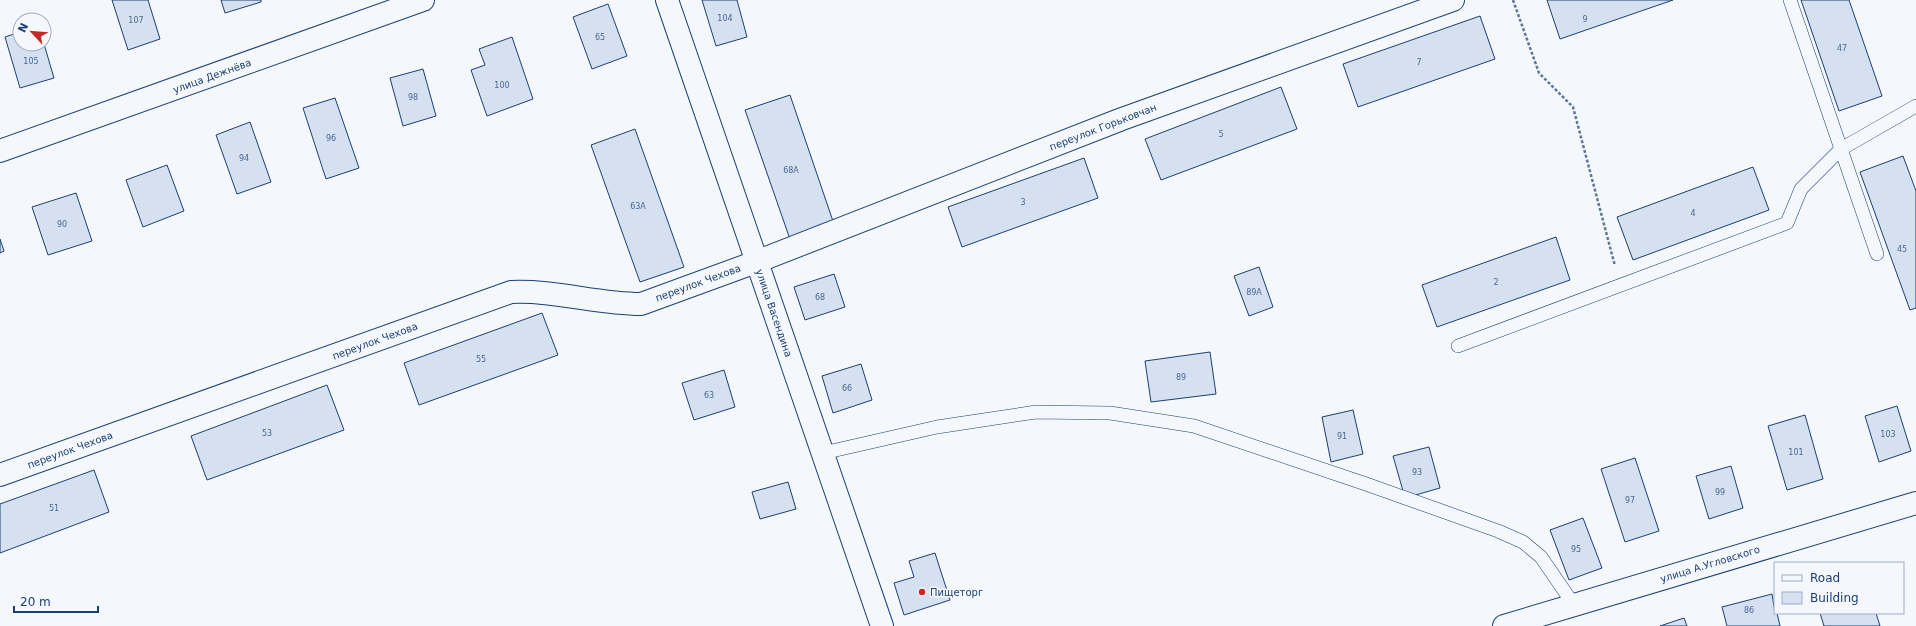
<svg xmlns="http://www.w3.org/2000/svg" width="1916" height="626" viewBox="0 0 1916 626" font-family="'DejaVu Sans',sans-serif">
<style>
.building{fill:#d5e0f0;stroke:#1d3f73}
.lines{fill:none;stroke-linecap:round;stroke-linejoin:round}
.lane-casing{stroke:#1d3f73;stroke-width:14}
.street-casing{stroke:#1d3f73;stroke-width:24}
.secondary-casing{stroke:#1d3f73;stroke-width:24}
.path{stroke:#5e769c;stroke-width:2.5;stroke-dasharray:3 2;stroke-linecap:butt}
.lane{stroke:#f4f7fb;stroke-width:13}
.street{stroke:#f4f7fb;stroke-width:22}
.secondary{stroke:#f4f7fb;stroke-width:22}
.poi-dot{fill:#c62828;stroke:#f4f7fb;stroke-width:1.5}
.labels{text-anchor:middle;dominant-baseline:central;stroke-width:3;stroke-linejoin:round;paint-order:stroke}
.number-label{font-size:8px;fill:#4b6792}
.street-label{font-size:10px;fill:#1d3f73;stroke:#f4f7fb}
.poi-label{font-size:10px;fill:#1d3f73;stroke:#f4f7fb;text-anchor:start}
</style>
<rect width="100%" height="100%" fill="#f4f7fb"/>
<path class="building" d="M112,0H148L160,39L128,50Z
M221,0H261V2L225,13Z
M702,0H737L747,37L716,46Z
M1547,0H1673L1560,39Z
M1801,0H1849L1882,96L1839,111Z
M608,4L627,56L592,69L573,17Z
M1480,16L1495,59L1358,107L1343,64Z
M20,32V44H44L54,78L20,88L5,37Z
M512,37L533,99L487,116L471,70L485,65L479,49Z
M423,69L436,116L403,126L390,78Z
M1281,87L1297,129L1161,180L1145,139Z
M790,95L836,230L792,245L745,110Z
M335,98L359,168L326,179L303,108Z
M250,122L271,182L237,194L216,135Z
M635,129L684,267L640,282L591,145Z
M1903,156L1916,191V308L1910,310L1860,172Z
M1084,158L1098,198L962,247L948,207Z
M167,165L184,211L143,227L126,180Z
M1753,167L1769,210L1633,260L1617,217Z
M76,193L92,241L48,255L32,207Z
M1556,237L1570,280L1437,327L1422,285Z
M0,239L4,251L0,253Z
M1259,267L1273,307L1249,316L1234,276Z
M834,274L845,307L805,320L794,287Z
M542,313L558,355L419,405L404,363Z
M1210,352L1216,394L1151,402L1145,361Z
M861,364L872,400L833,413L822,376Z
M724,370L735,407L694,420L682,383Z
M327,385L344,430L207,480L191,436Z
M1897,406L1911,451L1879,462L1865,416Z
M1353,410L1363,454L1331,462L1322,417Z
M1805,415L1823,479L1787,490L1768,426Z
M1429,447L1440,488L1405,498L1393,456Z
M1635,458L1659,531L1625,542L1601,469Z
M1731,466L1743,508L1709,519L1696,476Z
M94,470L109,512L0,553V504Z
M788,482L796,509L760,519L752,492Z
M1583,518L1602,568L1569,580L1550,530Z
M935,553L950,600L904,615L894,583L914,577L909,561Z
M1772,594L1775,613H1777L1780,626H1727L1722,607Z
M1820,613H1876L1880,626H1824Z
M1684,618L1687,626H1660Z"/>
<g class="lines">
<g class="lane-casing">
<path id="lane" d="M1877,254L1841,149L1916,106
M1458,346L1787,223L1801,189L1841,149L1790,0
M823,453L937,427L1036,412L1110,413L1194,426L1366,484L1498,531L1523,542L1541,557L1574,605"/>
</g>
<g class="street-casing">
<path id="street" d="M0,475L511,292C555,290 597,304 641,304L756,262L1122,119L1453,0
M1504,626L1916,503"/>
</g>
<g class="secondary-casing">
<path id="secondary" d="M667,0L882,626
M0,151L423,0"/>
</g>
<path class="path" d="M1513,0L1539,73L1573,107L1615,266"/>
<use href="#lane" class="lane"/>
<use href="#street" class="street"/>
<use href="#secondary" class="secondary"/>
</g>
<circle class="poi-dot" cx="922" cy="592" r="4"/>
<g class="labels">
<g class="number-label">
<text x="725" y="18">104</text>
<text x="1585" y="19">9</text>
<text x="136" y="20">107</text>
<text x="600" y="37">65</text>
<text x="1842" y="48">47</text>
<text x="31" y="61">105</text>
<text x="1419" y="62">7</text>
<text x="502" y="85">100</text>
<text x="413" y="97">98</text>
<text x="1221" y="134">5</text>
<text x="331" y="138">96</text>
<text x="244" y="158">94</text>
<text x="791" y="170">68А</text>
<text x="1023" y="202">3</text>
<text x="638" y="206">63А</text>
<text x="1693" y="213">4</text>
<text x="62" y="224">90</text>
<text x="1902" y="249">45</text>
<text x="1496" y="282">2</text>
<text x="1254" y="292">89А</text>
<text x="820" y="297">68</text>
<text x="481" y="359">55</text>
<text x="1181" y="377">89</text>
<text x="847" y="388">66</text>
<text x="709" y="395">63</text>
<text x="267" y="433">53</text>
<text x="1888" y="434">103</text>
<text x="1342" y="436">91</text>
<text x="1796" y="452">101</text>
<text x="1417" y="472">93</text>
<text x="1720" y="492">99</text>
<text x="1630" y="500">97</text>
<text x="54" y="508">51</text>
<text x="1576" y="549">95</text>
<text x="1749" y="610">86</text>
</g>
<g class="street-label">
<text transform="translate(212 76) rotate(-20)">улица Дежнёва</text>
<text transform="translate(1103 127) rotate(-21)">переулок Горьковчан</text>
<text transform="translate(698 283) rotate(-20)">переулок Чехова</text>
<text transform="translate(774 313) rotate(71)">улица Васендина</text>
<text transform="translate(375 341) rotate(-20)">переулок Чехова</text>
<text transform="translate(70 450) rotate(-20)">переулок Чехова</text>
<text transform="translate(1710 564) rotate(-17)">улица А.Угловского</text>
</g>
<g class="poi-label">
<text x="930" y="592">Пищеторг</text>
</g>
</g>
<rect x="1774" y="562" width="130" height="52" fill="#f4f7fb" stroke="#9eadc5"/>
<rect x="1782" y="575" width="20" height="6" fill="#f4f7fb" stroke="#9eadc5"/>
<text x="1810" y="582" font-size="12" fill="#1d3f73">Road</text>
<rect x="1782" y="592" width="20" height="12" fill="#d5e0f0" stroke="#9eadc5"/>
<text x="1810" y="602" font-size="12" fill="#1d3f73">Building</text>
<g transform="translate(32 32) rotate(296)"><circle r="19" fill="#f4f7fb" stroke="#9eadc5"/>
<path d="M0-3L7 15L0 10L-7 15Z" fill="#c62828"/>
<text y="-6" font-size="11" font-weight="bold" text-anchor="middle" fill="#1d3f73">N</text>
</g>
<path d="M14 606v6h84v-6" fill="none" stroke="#1d3f73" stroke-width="2"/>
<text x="20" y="606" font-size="12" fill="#1d3f73" stroke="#f4f7fb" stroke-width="3" paint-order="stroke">20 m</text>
</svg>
